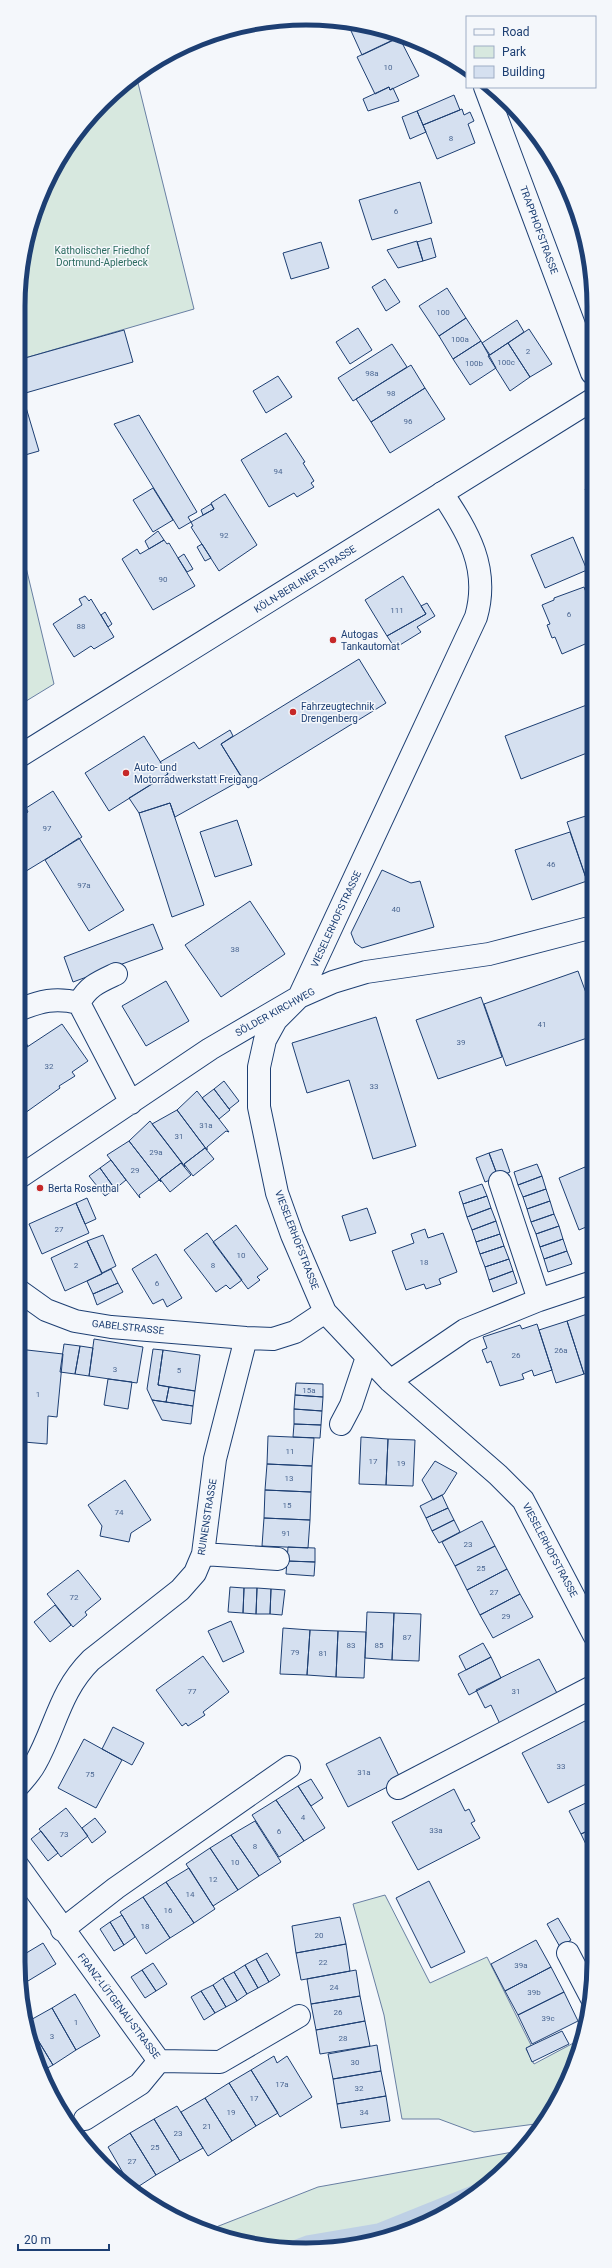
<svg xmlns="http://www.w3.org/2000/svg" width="612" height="2268" viewBox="0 0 612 2268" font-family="Roboto,sans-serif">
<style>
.green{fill:#d7e8df;stroke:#687fa3}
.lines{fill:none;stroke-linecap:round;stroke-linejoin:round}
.stream{stroke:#bed0e5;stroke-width:9}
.building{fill:#d5e0f0;stroke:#1d3f73}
.minor-casing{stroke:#1d3f73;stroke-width:24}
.major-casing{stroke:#1d3f73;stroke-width:24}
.minor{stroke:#f4f7fb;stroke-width:22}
.major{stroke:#f4f7fb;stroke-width:22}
.poi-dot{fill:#c62828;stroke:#f4f7fb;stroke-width:1.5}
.labels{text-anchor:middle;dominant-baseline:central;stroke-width:3;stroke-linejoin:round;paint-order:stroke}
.number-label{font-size:8px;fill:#4b6792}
.street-label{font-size:10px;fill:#1d3f73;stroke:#f4f7fb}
.park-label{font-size:10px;fill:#2c6c60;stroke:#f4f7fb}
.poi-label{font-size:10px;fill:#1d3f73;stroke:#f4f7fb;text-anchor:start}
.rim{fill:none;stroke:#1d3f73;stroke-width:5}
</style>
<rect width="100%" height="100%" fill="#f4f7fb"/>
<path class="green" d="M136,75L194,309L18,360C18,324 17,286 23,251C33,200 66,137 103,102C113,92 125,84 136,75Z
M18,534L54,684L18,706Z
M385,1895L430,1983L487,1957L531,2045L526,2049L534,2064L581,2039L555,2106L543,2123L474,2132L439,2119H402L384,2015L353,1904Z
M524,2150L481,2191L434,2220L381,2240L287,2249L231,2240L206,2231L318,2187Z"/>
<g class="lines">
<path class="stream" d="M283,2249L307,2240L378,2228L475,2189L485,2187"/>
</g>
<path class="building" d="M347,22L362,23L394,36L396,39L362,55Z
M399,37L419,76L390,90L389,87L375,94L357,57Z
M389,87L390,90L393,88L399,101L368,111L363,99Z
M454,95L460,110L423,125L417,111Z
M462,109L464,115L470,112L474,121L468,124L475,143L437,159L423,125Z
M417,111L426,132L410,139L402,117Z
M420,182L432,223L372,240L359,200Z
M431,238L436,257L423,261L417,242Z
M417,241L423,261L398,268L387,250Z
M321,242L329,268L291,279L283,253Z
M385,279L400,302L386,311L372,287Z
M447,288L466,318L439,336L419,306Z
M466,318L481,341L453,359L439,336Z
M517,320L524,332L490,355L482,343Z
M358,328L372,350L350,364L336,342Z
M529,329L552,364L530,377L508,343Z
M124,330L133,362L22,394L39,451L18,457V360Z
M481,341L496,368L470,385L453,359Z
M508,343L530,377L510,391L488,356Z
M392,344L407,367L353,401L338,378Z
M411,365L425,388L371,422L356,399Z
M278,376L292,397L266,413L253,391Z
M425,388L445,419L390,453L371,422Z
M139,415L197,512L188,517L191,522L179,529L114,424Z
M286,433L305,462L303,463L314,481L311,483L314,487L297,497L294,493L269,507L241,460Z
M592,484V501L585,489Z
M153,488L173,520L153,532L133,500Z
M225,494L257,545L219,571L191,527L193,526L191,522L214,509L211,503Z
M211,504L214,509L203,515L201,510Z
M158,531L164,540L149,549L145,541Z
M573,537L587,570L545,588L531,555Z
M164,540L167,544L169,543L195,586L153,610L122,559L137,549L140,554Z
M202,544L211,558L205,561L197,547Z
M184,554L193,569L187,572L178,558Z
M403,576L426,614L387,636L365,600Z
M584,587L586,592L592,590V641L562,654L555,637L552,638L547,625L550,624L542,605L554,600V598Z
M85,596L89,601L91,599L114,637L94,649L91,646L74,657L53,624L82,605L79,599Z
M427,603L435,616L417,627L421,632L395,648L387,636L426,614L421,606Z
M105,612L112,624L108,627L101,615Z
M359,659L386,703L248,788L221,744Z
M592,703V751L521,779L505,736Z
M230,730L233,736L221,744L243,779L175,817L170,803L139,813L129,798L168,774L160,762L194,742L199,749Z
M144,736L168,774L109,811L85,773Z
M53,791L82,837L18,876V818L28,812L26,808Z
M170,803L204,905L172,917L139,813Z
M592,814V876L586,878L567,822Z
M237,820L252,865L215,877L200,832Z
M570,832L587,881L532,900L515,850Z
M79,838L124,910L89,931L45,860Z
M382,870L411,883L420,881L434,927L362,948L355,943L351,933Z
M250,901L285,954L221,997L185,945Z
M153,924L163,949L73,982L64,957Z
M578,971L593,1012V1036L506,1066L484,1004Z
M166,981L189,1021L146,1046L122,1006Z
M481,997L502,1057L438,1079L416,1020Z
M376,1017L416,1146L373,1159L349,1080L307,1093L292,1043Z
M62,1024L88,1061L72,1072L75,1076L59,1086L60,1088L18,1118V1053Z
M18,1032L28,1046L18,1053Z
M224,1081L239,1101L229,1109L214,1089Z
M214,1089L230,1110L219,1119L202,1098Z
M197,1091L229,1132L226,1131L207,1147V1150L177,1110Z
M177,1110L207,1150L205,1148L184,1164L185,1167L152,1124Z
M150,1121L183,1164L181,1163L160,1179L161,1182L129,1141Z
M129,1141L161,1182L159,1180L139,1195L140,1198L107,1155Z
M205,1148L214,1159L193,1176L184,1164Z
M502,1149L510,1172L498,1177L489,1153Z
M489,1153L498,1177L485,1182L476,1158Z
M111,1160L126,1180L115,1189L100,1168Z
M181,1163L191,1175L170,1192L160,1179Z
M537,1164L542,1176L518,1185L514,1172Z
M593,1164V1185L585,1167Z
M585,1167L593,1185V1224L579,1230L559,1178Z
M100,1168L115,1189L105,1196L89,1176Z
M542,1176L546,1189L523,1197L518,1185Z
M482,1184L487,1196L463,1204L459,1192Z
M546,1189L550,1201L527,1209L523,1197Z
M487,1196L491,1208L467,1217L463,1204Z
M87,1198L96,1219L85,1224L76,1203Z
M550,1201L554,1214L531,1222L527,1209Z
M76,1203L89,1233L42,1254L29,1224Z
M367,1208L376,1233L350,1241L342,1216Z
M491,1208L496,1221L472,1230L467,1217Z
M554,1214L559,1226L536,1234L531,1222Z
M496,1221L500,1234L476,1242L472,1230Z
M236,1225L268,1269L257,1277L260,1280L248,1289L213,1242Z
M559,1226L563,1239L540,1247L536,1234Z
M425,1229L428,1238L443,1233L457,1272L439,1279L441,1284L426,1289L424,1284L406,1290L392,1251L414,1243L411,1234Z
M207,1233L242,1280L230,1289L226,1285L216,1292L184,1250Z
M500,1234L504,1246L480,1254L476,1242Z
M103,1235L116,1266L102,1273L87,1241Z
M563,1239L567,1251L544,1259L540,1247Z
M87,1241L102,1274L65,1291L51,1258Z
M504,1246L509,1259L485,1267L480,1254Z
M567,1251L572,1264L548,1272L544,1259Z
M156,1254L182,1298L167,1307L163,1299L153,1304L132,1269Z
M509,1259L513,1271L489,1280L485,1267Z
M111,1269L118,1283L93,1294L87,1281Z
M513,1271L517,1283L493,1292L489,1280Z
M118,1283L123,1292L97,1305L93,1294Z
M593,1312V1371L584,1374L567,1321Z
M567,1321L584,1374L556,1383L539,1330Z
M537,1324L552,1370L534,1376L532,1370L522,1374L524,1379L500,1386L491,1361L487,1363L482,1350L487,1348L483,1337L520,1325L522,1329Z
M94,1339L143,1347L137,1383L89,1376Z
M64,1344L80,1346L75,1374L60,1372Z
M80,1346L93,1348L89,1376L75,1374Z
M18,1349L63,1354L57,1417L48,1416L47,1444L24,1442V1440L18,1439Z
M153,1349L163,1350L158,1385L169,1387L166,1402L152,1400L147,1389Z
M163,1350L200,1355L195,1391L158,1385Z
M108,1379L132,1382L128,1409L104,1405Z
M296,1383L323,1384V1397L295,1395Z
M169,1387L195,1391L193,1406L166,1402Z
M295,1395L323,1397L322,1411L294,1409Z
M152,1400L193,1406L191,1424L162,1420Z
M294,1409L322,1411L321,1425L294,1424Z
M294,1424L321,1425L320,1438L293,1437Z
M268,1436L314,1438L312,1466L267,1464Z
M361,1437L388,1439L386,1485L359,1484Z
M388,1439L415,1440L413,1486L386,1485Z
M435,1461L457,1473L444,1494L433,1500L422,1480Z
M267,1464L312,1466L311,1492L265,1490Z
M125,1480L151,1520L131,1533L129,1542L100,1536L102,1526L88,1505Z
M265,1490L311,1492L310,1520L264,1518Z
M442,1495L448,1508L426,1518L420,1506Z
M448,1508L454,1520L432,1531L426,1518Z
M264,1518L310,1520L308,1548L262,1546Z
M454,1520L460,1532L439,1543L432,1531Z
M482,1521L495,1546L455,1566L442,1542Z
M495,1546L507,1569L467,1590L455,1566Z
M288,1547L315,1548V1562L287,1561Z
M287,1561L315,1562L314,1576L286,1574Z
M507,1569L520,1594L480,1615L467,1590Z
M78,1570L101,1599L85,1612L87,1615L73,1627L47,1594Z
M24,1574L25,1584L18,1585V1575Z
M230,1587L244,1588L243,1613L228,1612Z
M244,1588H257L256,1614L243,1613Z
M257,1588L271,1589L270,1614H256Z
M271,1589L285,1590L282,1615L270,1614Z
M520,1594L533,1617L493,1638L480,1615Z
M55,1605L71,1625L50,1642L34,1622Z
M367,1612L394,1613L392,1660L365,1658Z
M394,1613L421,1614L419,1661L392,1660Z
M231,1621L244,1652L223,1662L208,1631Z
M283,1628L310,1630L307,1675L280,1674Z
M310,1630L338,1631L336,1677L307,1675Z
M338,1631L366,1632L364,1678L336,1677Z
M483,1643L491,1657L466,1670L459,1656Z
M203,1656L229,1692L203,1712L205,1715L188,1726L186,1723L182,1726L156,1690Z
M491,1657L501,1678L469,1695L458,1674Z
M539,1659L558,1695L500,1724L491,1705L485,1708L476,1690Z
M585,1721L594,1737V1780L548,1803L522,1753Z
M113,1727L144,1743L132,1765L102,1749Z
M380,1737L401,1780L348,1807L326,1764Z
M84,1739L122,1760L96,1808L58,1788Z
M311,1779L323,1798L311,1806L298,1786Z
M298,1786L325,1828L304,1841L276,1800Z
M454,1789L465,1811L469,1809L475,1821L471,1823L480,1838L418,1870L392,1822Z
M276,1800L304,1841L279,1857L252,1815Z
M592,1800L594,1828L581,1834L569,1811Z
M66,1808L88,1836L61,1857L39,1829Z
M95,1818L106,1832L92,1843L82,1828Z
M255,1821L281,1862L259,1876L231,1835Z
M594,1828V1861L581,1834Z
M41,1831L58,1853L48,1861L31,1839Z
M231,1835L259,1876L238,1890L210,1848Z
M210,1848L238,1890L213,1906L186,1864Z
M189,1868L215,1909L194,1923L166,1882Z
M429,1881L465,1952L431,1968L396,1898Z
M166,1882L194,1923L170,1938L143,1897Z
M143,1897L170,1938L146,1954L120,1912Z
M18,1905L25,1917L18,1921Z
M122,1915L135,1937L124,1945L110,1922Z
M340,1917L346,1944L296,1953L292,1926Z
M558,1918L571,1940L560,1947L547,1924Z
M110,1922L124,1945L114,1951L100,1929Z
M536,1940L551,1967L505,1991L491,1964Z
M43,1943L56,1964L23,1984L19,1977L18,1958Z
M346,1944L350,1971L301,1980L296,1953Z
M267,1953L280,1975L269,1982L256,1959Z
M256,1959L269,1982L258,1988L245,1965Z
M153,1963L167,1984L156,1991L142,1970Z
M245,1965L258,1988L247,1994L234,1972Z
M551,1967L564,1992L518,2015L505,1991Z
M142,1970L156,1991L145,1998L131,1977Z
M356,1970L360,1996L311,2004L307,1979Z
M234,1972L247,1994L237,2001L223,1978Z
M223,1978L237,2001L226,2007L213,1985Z
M213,1985L226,2007L215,2013L201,1991Z
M201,1991L215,2013L204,2020L191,1997Z
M564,1992L578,2021L532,2044L518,2015Z
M75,1994L100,2036L76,2050L52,2008Z
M360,1996L365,2021L316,2030L311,2004Z
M52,2008L76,2050L53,2065L27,2022Z
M365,2021L370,2046L320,2054L316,2030Z
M27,2022L53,2065L40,2072L25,2023Z
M562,2031L569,2044L532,2062L526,2048Z
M377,2045L381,2071L333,2079L328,2054Z
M274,2056L277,2063L287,2056L312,2097L280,2117L251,2070Z
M251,2070L278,2113L256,2126L229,2083Z
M381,2071L386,2096L337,2104L333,2079Z
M229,2083L256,2126L232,2141L205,2098Z
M386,2096L390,2121L341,2128L337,2104Z
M205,2098L232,2141L208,2156L181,2112Z
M177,2106L203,2148L180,2161L154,2119Z
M154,2119L180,2161L156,2175L130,2133Z
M130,2133L156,2175L133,2190L108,2147Z"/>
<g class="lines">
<g class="minor-casing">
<path id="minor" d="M485,87L592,373
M442,493C468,532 490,568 476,617L299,997L276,1020L265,1040L259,1067V1107L277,1193L292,1235L325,1312L390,1381L498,1475L523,1500L594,1635
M79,1003C88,986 99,982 116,974
M18,1010C41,1001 55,997 79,1003L131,1103
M18,1178L210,1049L299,997L333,982L366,972L489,954L593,927
M500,1182L539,1300
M18,1290L46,1310L75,1321L111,1327L246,1338L273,1339L295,1332L325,1312
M390,1381L465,1330L539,1300L593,1282
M341,1424L351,1405L367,1357
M203,1554L278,1559
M18,1786C24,1779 31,1772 35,1764C56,1727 59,1692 91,1660L180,1590L195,1573L203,1554L215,1459L246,1338
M398,1788L594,1686
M18,1866L159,2061
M62,1930L116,1888L289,1767
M568,1953L591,1997
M159,2061L220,2062L299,2016
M85,2119L140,2084L159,2061"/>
</g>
<g class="major-casing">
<path id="major" d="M18,757L592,400"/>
</g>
<use href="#minor" class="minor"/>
<use href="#major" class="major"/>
</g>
<g class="poi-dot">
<circle cx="333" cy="640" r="4"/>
<circle cx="293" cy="712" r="4"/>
<circle cx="126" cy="773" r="4"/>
<circle cx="40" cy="1188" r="4"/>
</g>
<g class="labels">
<g class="number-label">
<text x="388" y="67">10</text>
<text x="451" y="138">8</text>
<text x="396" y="211">6</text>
<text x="443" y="312">100</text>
<text x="460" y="339">100a</text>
<text x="528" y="351">2</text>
<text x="506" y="362">100c</text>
<text x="474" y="363">100b</text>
<text x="372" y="373">98a</text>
<text x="391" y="393">98</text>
<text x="408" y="421">96</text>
<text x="278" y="471">94</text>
<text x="224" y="535">92</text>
<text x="163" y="579">90</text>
<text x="397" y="610">111</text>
<text x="569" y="614">6</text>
<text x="81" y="626">88</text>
<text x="47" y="828">97</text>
<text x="551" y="864">46</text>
<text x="84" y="885">97a</text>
<text x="396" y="909">40</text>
<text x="235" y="949">38</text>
<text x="542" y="1024">41</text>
<text x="461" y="1042">39</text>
<text x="49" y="1066">32</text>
<text x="374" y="1086">33</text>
<text x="206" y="1125">31a</text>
<text x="179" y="1136">31</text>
<text x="156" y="1152">29a</text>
<text x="135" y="1170">29</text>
<text x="59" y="1229">27</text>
<text x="241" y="1255">10</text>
<text x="424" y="1262">18</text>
<text x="76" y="1265">2</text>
<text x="213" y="1265">8</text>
<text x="157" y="1283">6</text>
<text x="561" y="1350">26a</text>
<text x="516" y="1355">26</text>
<text x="115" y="1369">3</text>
<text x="179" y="1370">5</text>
<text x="309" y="1390">15a</text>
<text x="38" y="1394">1</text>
<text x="290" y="1451">11</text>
<text x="373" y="1461">17</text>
<text x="401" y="1463">19</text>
<text x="289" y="1478">13</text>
<text x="287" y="1505">15</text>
<text x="119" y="1512">74</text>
<text x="286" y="1533">91</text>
<text x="468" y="1544">23</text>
<text x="481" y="1568">25</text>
<text x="494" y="1592">27</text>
<text x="74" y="1597">72</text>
<text x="506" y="1616">29</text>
<text x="407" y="1637">87</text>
<text x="351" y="1645">83</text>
<text x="379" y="1645">85</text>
<text x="295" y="1652">79</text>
<text x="323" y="1653">81</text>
<text x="192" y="1691">77</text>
<text x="516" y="1691">31</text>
<text x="561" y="1766">33</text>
<text x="364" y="1772">31a</text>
<text x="90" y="1774">75</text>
<text x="303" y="1817">4</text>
<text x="436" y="1830">33a</text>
<text x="279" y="1831">6</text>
<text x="64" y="1834">73</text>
<text x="255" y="1846">8</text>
<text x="235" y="1862">10</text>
<text x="213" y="1879">12</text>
<text x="190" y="1894">14</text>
<text x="168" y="1910">16</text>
<text x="145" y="1926">18</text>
<text x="319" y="1935">20</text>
<text x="323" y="1962">22</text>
<text x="521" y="1965">39a</text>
<text x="334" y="1987">24</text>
<text x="534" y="1992">39b</text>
<text x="338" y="2012">26</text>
<text x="548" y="2018">39c</text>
<text x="76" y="2022">1</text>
<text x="52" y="2036">3</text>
<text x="343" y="2038">28</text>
<text x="355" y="2062">30</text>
<text x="282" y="2084">17a</text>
<text x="359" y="2088">32</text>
<text x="254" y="2098">17</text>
<text x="231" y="2112">19</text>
<text x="364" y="2112">34</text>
<text x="207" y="2126">21</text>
<text x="178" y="2133">23</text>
<text x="155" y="2147">25</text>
<text x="132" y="2161">27</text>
</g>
<g class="street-label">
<text transform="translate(539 230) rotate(70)">TRAPPHOFSTRASSE</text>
<text transform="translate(305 579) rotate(-32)">KÖLN-BERLINER STRASSE</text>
<text transform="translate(336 919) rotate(-65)">VIESELERHOFSTRASSE</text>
<text transform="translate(275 1012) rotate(-29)">SÖLDER KIRCHWEG</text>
<text transform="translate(297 1240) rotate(69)">VIESELERHOFSTRASSE</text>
<text transform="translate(128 1327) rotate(6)">GABELSTRASSE</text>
<text transform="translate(207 1517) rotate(-81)">RUINENSTRASSE</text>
<text transform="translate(550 1550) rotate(62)">VIESELERHOFSTRASSE</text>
<text transform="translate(119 2006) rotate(53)">FRANZ-LÜTGENAU-STRASSE</text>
</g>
<g class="park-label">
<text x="102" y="250">Katholischer Friedhof<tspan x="102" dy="12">Dortmund-Aplerbeck</tspan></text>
</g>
<g class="poi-label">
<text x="341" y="634">Autogas<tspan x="341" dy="12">Tankautomat</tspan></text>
<text x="301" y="706">Fahrzeugtechnik<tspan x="301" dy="12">Drengenberg</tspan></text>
<text x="134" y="767">Auto- und<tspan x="134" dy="12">Motorradwerkstatt Freigang</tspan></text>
<text x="48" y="1188">Berta Rosenthal</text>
</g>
</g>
<path d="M0 0H612V2268H0ZM306 25H306A281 281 0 0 1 587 306V1962A281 281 0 0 1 306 2243H306A281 281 0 0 1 25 1962V306A281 281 0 0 1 306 25Z" fill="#f4f7fb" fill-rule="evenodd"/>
<path class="rim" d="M306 25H306A281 281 0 0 1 587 306V1962A281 281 0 0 1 306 2243H306A281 281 0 0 1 25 1962V306A281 281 0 0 1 306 25Z"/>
<rect x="466" y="16" width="130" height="72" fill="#f4f7fb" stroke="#9eadc5"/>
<rect x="474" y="29" width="20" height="6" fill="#f4f7fb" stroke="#9eadc5"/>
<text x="502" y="36" font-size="12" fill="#1d3f73">Road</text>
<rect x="474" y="46" width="20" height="12" fill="#d7e8df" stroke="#9eadc5"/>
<text x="502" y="56" font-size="12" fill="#1d3f73">Park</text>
<rect x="474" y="66" width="20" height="12" fill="#d5e0f0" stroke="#9eadc5"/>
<text x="502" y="76" font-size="12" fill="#1d3f73">Building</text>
<path d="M18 2244v6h91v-6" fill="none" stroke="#1d3f73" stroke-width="2"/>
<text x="24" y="2244" font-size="12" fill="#1d3f73" stroke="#f4f7fb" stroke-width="3" paint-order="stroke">20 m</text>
</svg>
